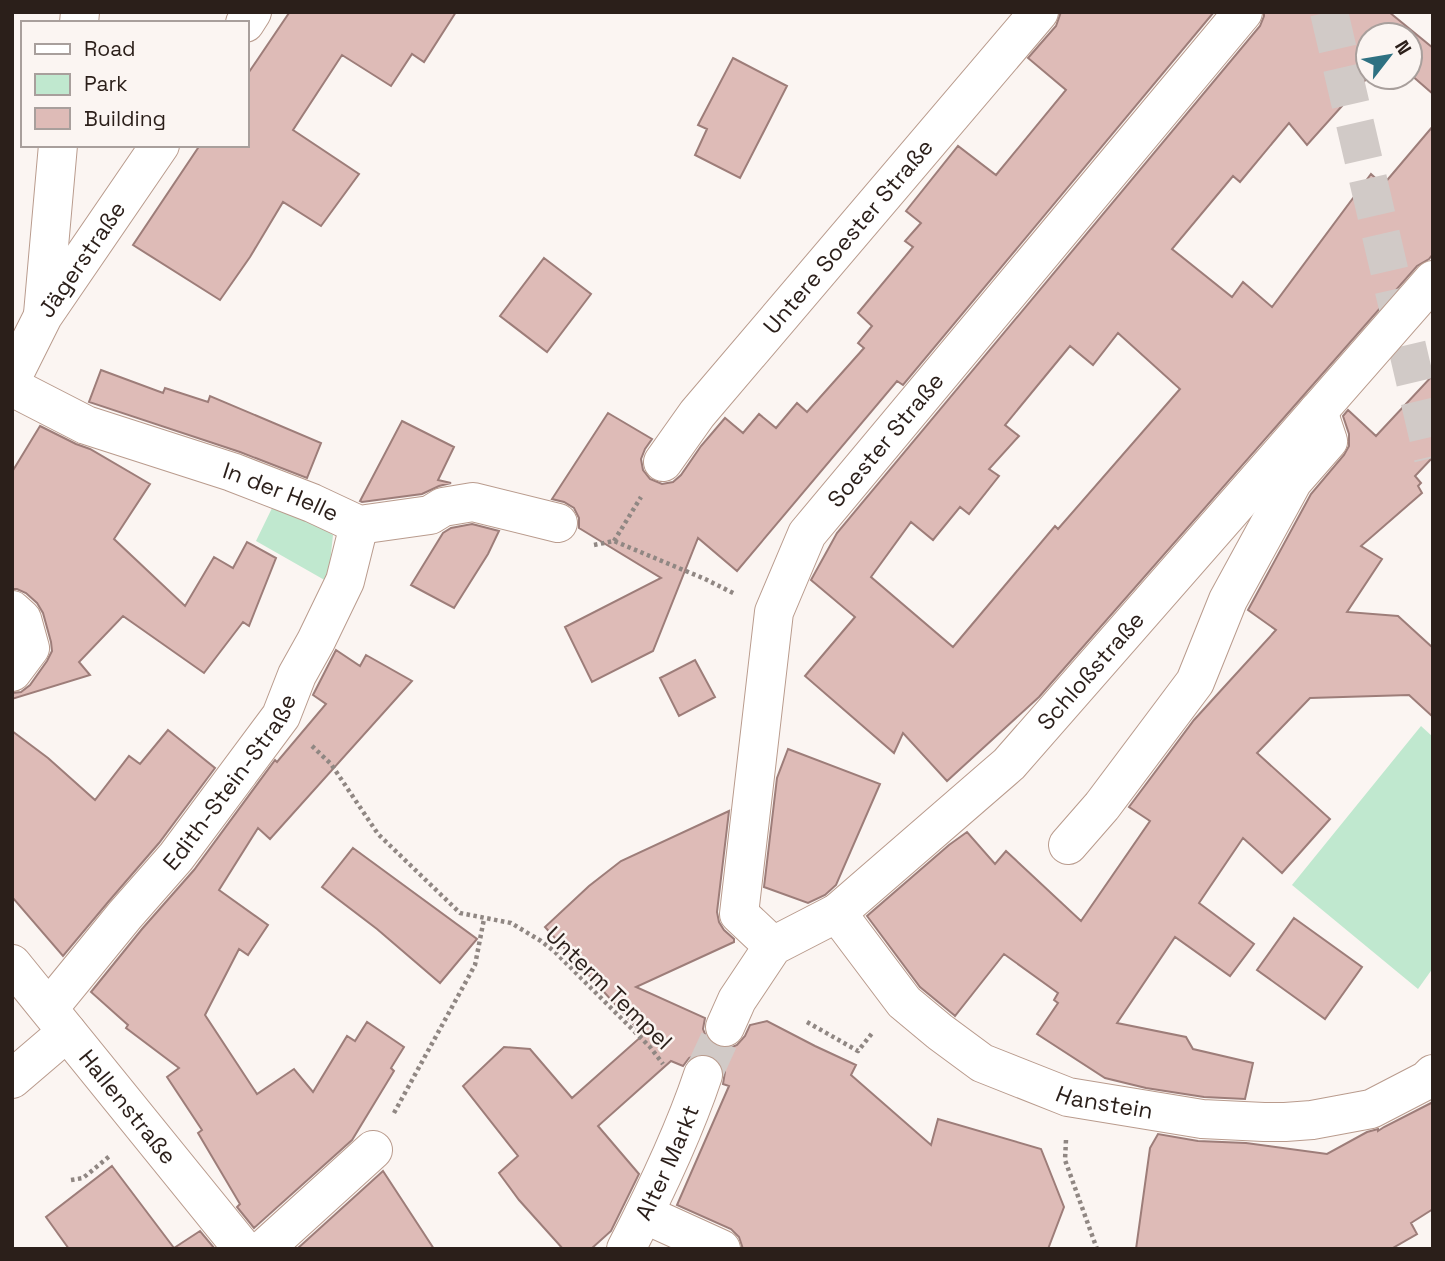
<svg xmlns="http://www.w3.org/2000/svg" width="1445" height="1261" viewBox="0 0 1445 1261" font-family="'Space Grotesk',sans-serif">
<style>
.green{fill:#c0e8cf}
.building{fill:#debbb7;stroke:#9d7d79;stroke-width:2;fill-rule:evenodd}
.lines{fill:none;stroke-linecap:round;stroke-linejoin:round}
.minor-tunnel{stroke:#d1cac7;stroke-width:38;stroke-dasharray:38 19;stroke-linecap:butt}
.major-tunnel{stroke:#d1cac7;stroke-width:38;stroke-dasharray:38 19;stroke-linecap:butt}
.minor-casing{stroke:#b99b8d;stroke-width:40}
.path{stroke:#908783;stroke-width:4.5;stroke-dasharray:3.5 3.5;stroke-linecap:butt}
.minor{stroke:#fff;stroke-width:38}
.labels{text-anchor:middle;dominant-baseline:central;stroke-width:5;stroke-linejoin:round;paint-order:stroke}
.street-label{font-size:23px;fill:#2b1f1a;stroke:#fbf5f2}
</style>
<rect width="100%" height="100%" fill="#fbf5f2"/>
<path class="green" d="M273,506L313,523L333,535L328,582L256,541Z
M1421,726L1433,737V968L1418,989L1292,885Z"/>
<path class="building" d="M456,12L424,62L412,54L391,86L342,55L293,130L359,174L321,226L283,202L250,257L220,300L133,245L200,145H247V75L289,13Z
M1061,12H1214L903,385L897,381L737,571L698,538L653,651L592,682L565,627L661,578L579,528V518L574,508L564,502L552,499L608,413L652,439L645,449L641,459L643,470L650,479L662,484L673,482L681,475L701,446L725,418L743,433L759,414L776,428L797,403L807,412L864,348L858,343L872,326L858,313L913,247L905,241L921,223L906,211L958,146L996,175L1066,90L1028,58L1056,26Z
M1264,12H1389L1433,48V94L1410,74V35H1368V77L1307,145L1289,123L1240,182L1233,176L1172,249L1232,297L1243,282L1272,307L1371,174L1383,185L1433,126V254L1429,259L1417,266L1039,697L947,781L903,733L894,753L805,676L855,617L811,580L837,533L1260,26L1264,16ZM1118,333L1180,389L1058,529L1055,526L953,647L871,577L911,522L933,540L960,507L969,514L999,476L989,469L1019,436L1005,425L1070,346L1093,365Z
M733,58L787,86L740,178L695,155L707,129L698,125Z
M544,258L591,294L547,352L500,316Z
M101,370L163,393L165,388L208,402L210,396L321,443L307,478L240,452L89,402Z
M1433,375V457L1415,476L1421,483L1418,486L1422,493L1361,546L1382,559L1347,612L1398,616L1433,648V717L1409,695L1310,698L1257,753L1330,819L1282,873L1243,838L1199,903L1254,944L1230,976L1175,937L1117,1023L1186,1037L1193,1049L1253,1063L1245,1099L1204,1097L1146,1088L1105,1078L1037,1034L1058,1003L1054,1000L1058,993L1004,954L955,1016L954,1015L920,987L867,916L949,845L967,832L995,864L1006,851L1081,921L1150,821L1129,807L1194,720L1276,630L1248,610L1311,494L1344,455L1349,446V434L1343,416L1348,410L1376,436Z
M402,421L454,447L438,480L451,483L439,486L422,494L362,502L360,501Z
M40,426L76,444L90,449L150,484L114,539L185,606L214,557L233,568L247,542L276,558L249,626L243,622L204,673L123,616L79,662L90,675L12,699V693L21,692L30,685L47,661L52,651L51,642L43,613L37,603L26,593L17,589H12V472Z
M472,524L499,531L488,554L454,608L411,585L443,533L451,528Z
M336,650L360,666L366,655L412,681L270,839L258,828L219,890L268,925L248,955L239,949L205,1015L257,1094L294,1069L313,1092L347,1036L355,1041L367,1022L404,1047L391,1068L394,1071L352,1140L254,1228L237,1207L240,1204L198,1133L202,1130L167,1077L179,1068L126,1028L128,1025L91,992L142,929L194,870L275,760L277,762L326,704L313,695Z
M695,660L715,697L679,716L660,678Z
M168,730L215,768L159,843L109,901L63,956L12,897V731L48,758L95,800L129,756L140,764Z
M788,749L880,784L836,885L825,895L808,903L764,887L777,778Z
M729,811L717,912L719,922L724,930L734,939V942L636,987L705,1018L703,1029L707,1039L717,1047L728,1049L737,1045L745,1036L750,1025L767,1021L815,1046L856,1065L851,1075L931,1145L938,1119L1041,1149L1064,1207L1048,1249H743L739,1237L731,1229L677,1205L729,1086L723,1084L725,1072L720,1061L710,1054H698L689,1058L683,1066L671,1061L598,1126L639,1174L611,1231L591,1249H563L519,1200L499,1173L518,1156L463,1086L504,1047L530,1049L572,1098L643,1035L545,927L589,886L621,861Z
M353,848L477,939L440,983L377,929L322,887Z
M1294,918L1362,967L1325,1019L1257,970Z
M1433,1102V1209L1411,1223L1417,1234L1391,1249H1136L1150,1148L1158,1134L1198,1141L1246,1143L1327,1154L1367,1132L1378,1129V1131L1384,1127Z
M112,1166L174,1248L200,1231L215,1249H69L46,1217Z
M383,1171L434,1249H297Z"/>
<g class="lines">
<path class="minor-tunnel" d="M703,1075L725,1027"/>
<path class="major-tunnel" d="M1329,12L1433,458"/>
<g class="minor-casing">
<g id="minor">
<path d="M79,23L80,12"/>
<path d="M245,23L252,12"/>
<path d="M43,314L58,145"/>
<path id="s1" d="M12,378L43,316L160,145"/>
<path id="s2" d="M12,387L86,425L232,472L312,503L359,525L430,515L443,507L473,502L558,523"/>
<path id="s3" d="M663,462L697,414L1039,12"/>
<path d="M12,610L22,619L30,648L12,672"/>
<path d="M1068,845L1102,806L1195,682L1228,600L1293,481L1328,441L1318,411"/>
<path id="s4" d="M837,913L904,1002L940,1032L982,1063L1068,1097L1202,1119L1264,1122H1285L1312,1120L1371,1109L1427,1080L1433,1074"/>
<path id="s5" d="M773,946L739,914L774,612L807,534L1243,12"/>
<path id="s6" d="M12,964L243,1249"/>
<path id="s7" d="M49,1008L125,915L176,857L281,716L297,675L316,641L345,581L359,525"/>
<path id="s8" d="M725,1027L737,1000L773,946L837,913L1009,764L1433,280"/>
<path d="M12,1079L67,1032"/>
<path d="M644,1214L721,1249"/>
<path d="M264,1249L373,1150"/>
<path id="s9" d="M626,1249C655,1193 683,1135 703,1075"/>
</g>
</g>
<path class="path" d="M614,541L641,497
M594,545L614,541L705,579L735,594
M312,746L331,764L378,834L460,913L511,923L541,941L555,952L650,1047L663,1064
M807,1022L858,1051L873,1032
M394,1113L475,965L484,919
M1066,1140L1065,1160L1097,1249
M71,1180L83,1178L111,1155"/>
<use href="#minor" class="minor"/>
</g>
<g class="labels">
<g class="street-label">
<text stroke="none"><textPath href="#s3" startOffset="292">Untere Soester Straße</textPath></text>
<text stroke="none"><textPath href="#s1" startOffset="138">Jägerstraße</textPath></text>
<text stroke="none"><textPath href="#s5" startOffset="558">Soester Straße</textPath></text>
<text stroke="none"><textPath href="#s2" startOffset="289">In der Helle</textPath></text>
<text stroke="none"><textPath href="#s8" startOffset="518">Schloßstraße</textPath></text>
<text stroke="none"><textPath href="#s7" startOffset="290">Edith-Stein-Straße</textPath></text>
<text transform="translate(609 988) rotate(44)">Unterm Tempel</text>
<text stroke="none"><textPath href="#s4" startOffset="340">Hanstein</textPath></text>
<text stroke="none"><textPath href="#s6" startOffset="184">Hallenstraße</textPath></text>
<text stroke="none"><textPath href="#s9" startOffset="96">Alter Markt</textPath></text>
</g>
</g>
<rect width="1445" height="1261" fill="none" stroke="#2b1f1a" stroke-width="28"/>
<rect x="21" y="21" width="228" height="126" fill="#fbf5f2" stroke="#a89f9c" stroke-width="2"/>
<rect x="35" y="44" width="35" height="10" fill="#ffffff" stroke="#a89f9c" stroke-width="2"/>
<text x="84" y="56" font-size="21" fill="#2b1f1a">Road</text>
<rect x="35" y="74" width="35" height="21" fill="#c0e8cf" stroke="#a89f9c" stroke-width="2"/>
<text x="84" y="91" font-size="21" fill="#2b1f1a">Park</text>
<rect x="35" y="108" width="35" height="21" fill="#debbb7" stroke="#a89f9c" stroke-width="2"/>
<text x="84" y="126" font-size="21" fill="#2b1f1a">Building</text>
<g transform="translate(1389 56) rotate(59)"><circle r="33" fill="#fbf5f2" stroke="#a89f9c" stroke-width="2"/>
<path d="M0-5L12 26L0 18L-12 26Z" fill="#2e7182"/>
<text y="-10" font-size="19" font-weight="bold" text-anchor="middle" fill="#2b1f1a">N</text>
</g>
</svg>
